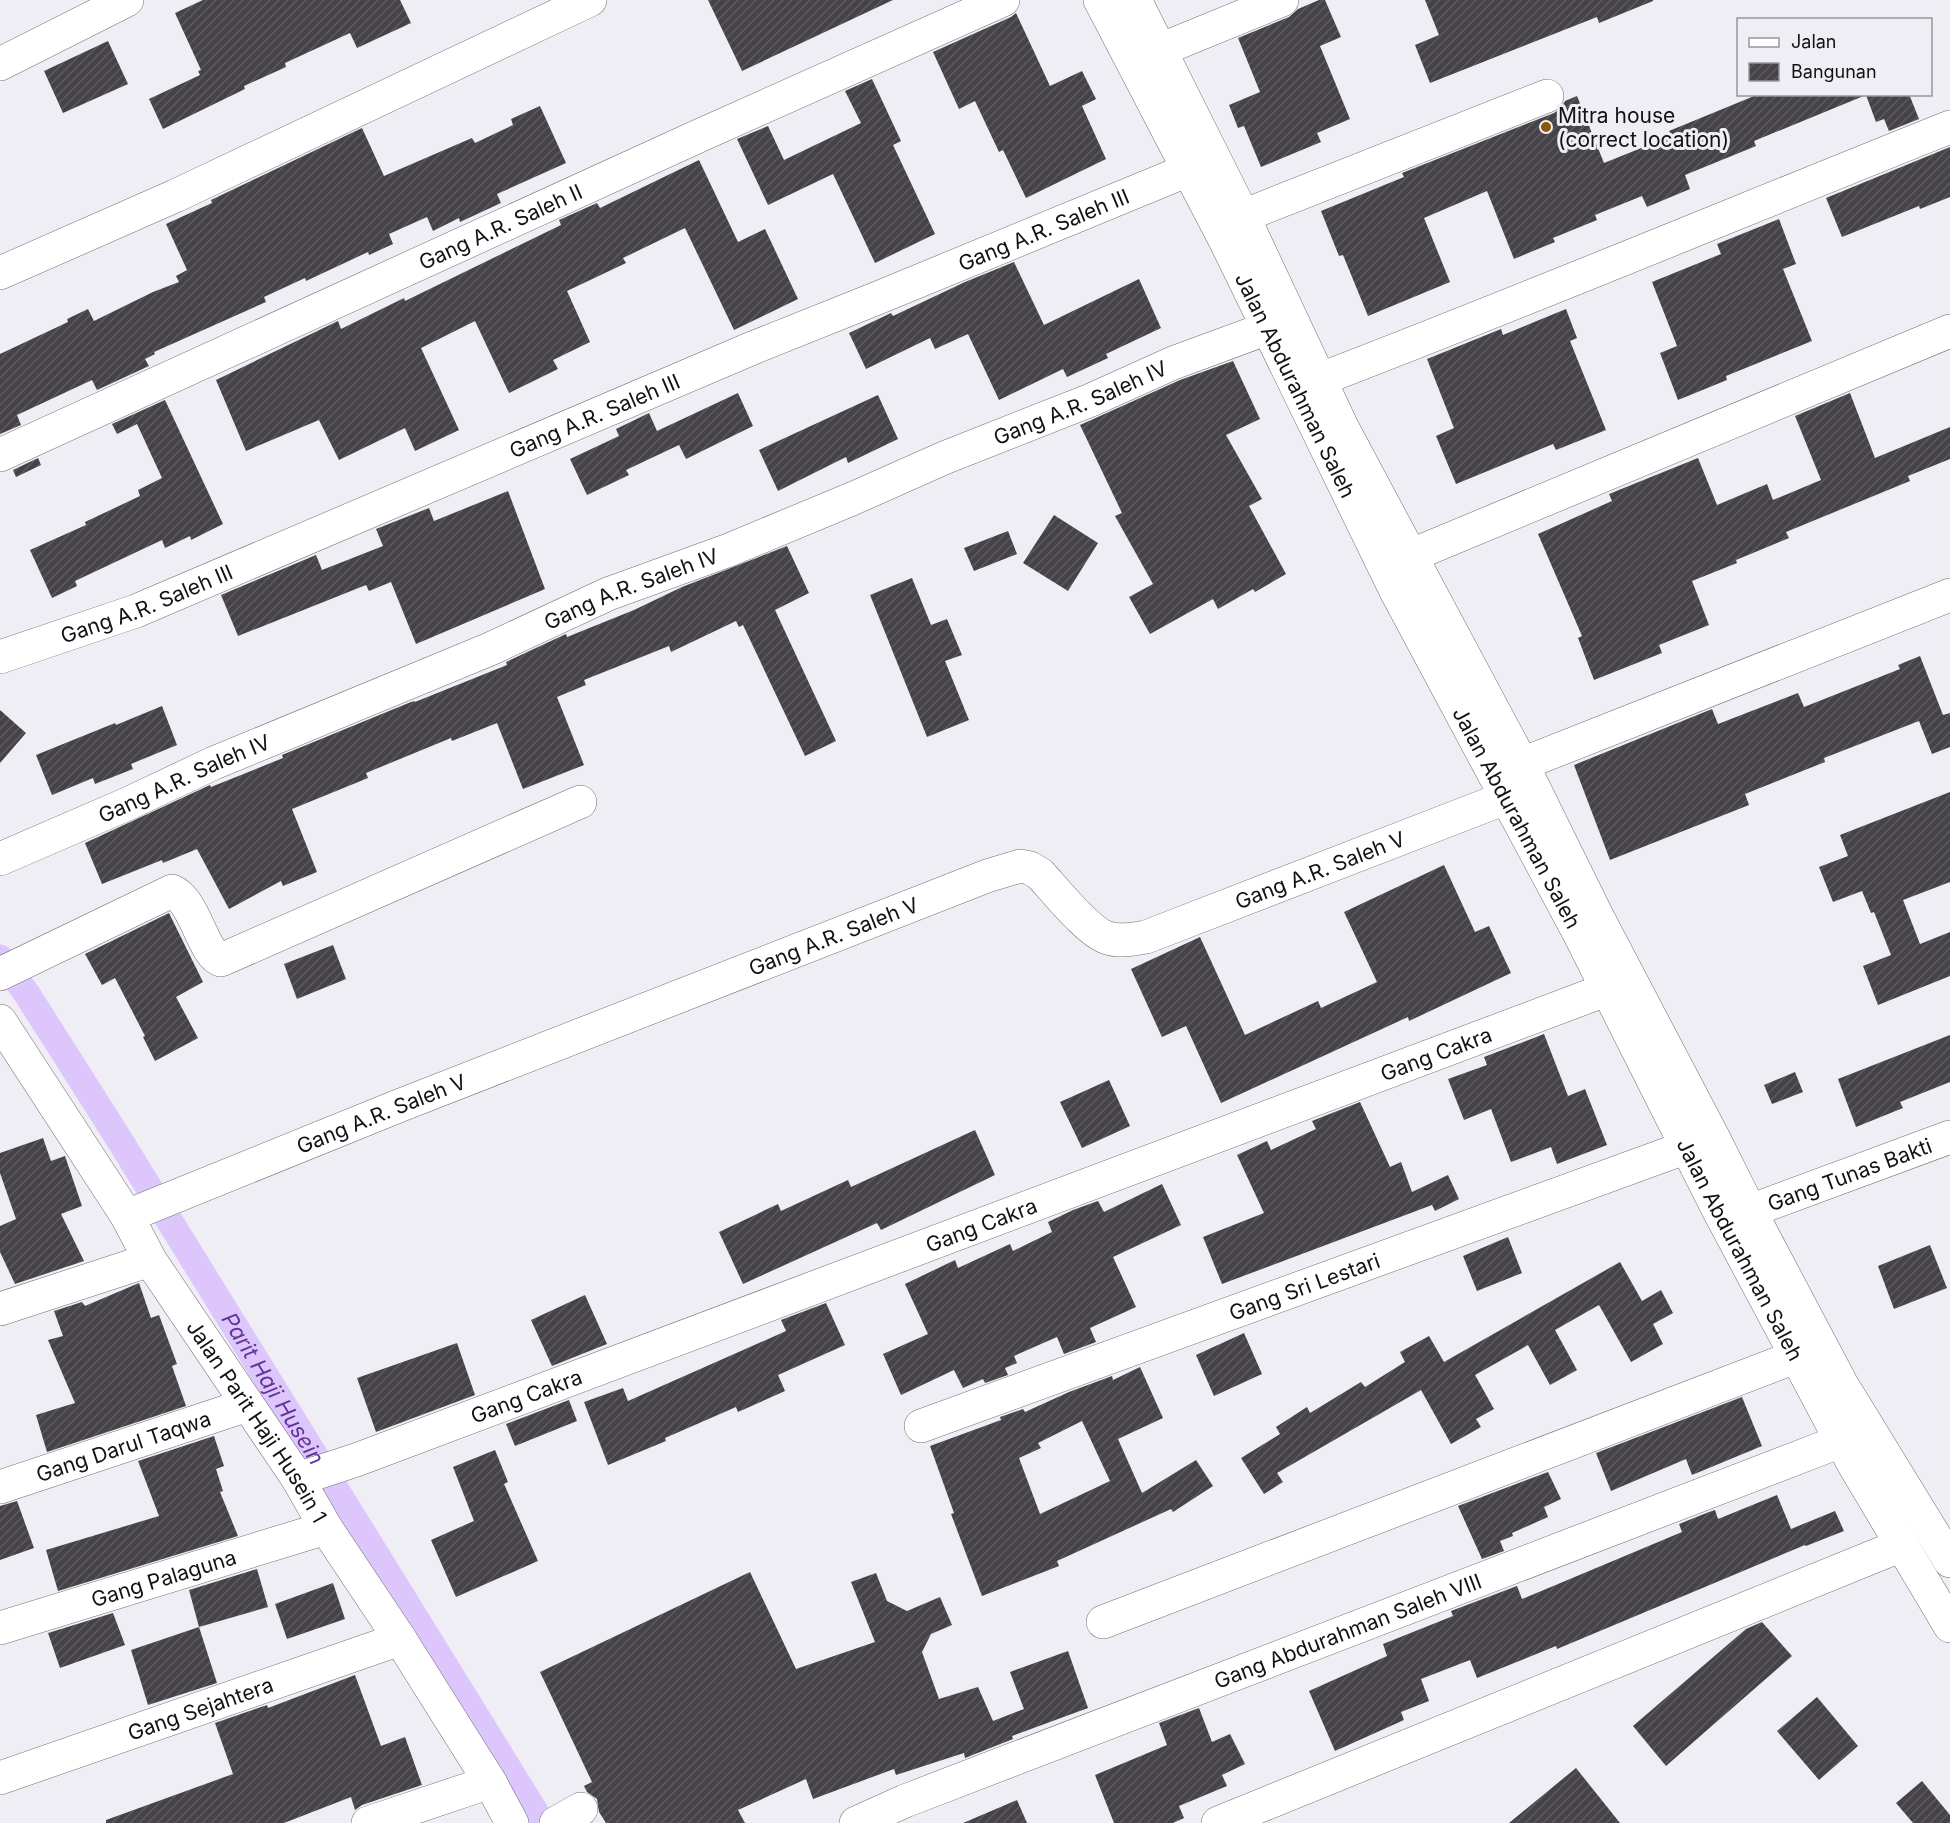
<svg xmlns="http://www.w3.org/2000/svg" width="1950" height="1823" viewBox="0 0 1950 1823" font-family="Inter,sans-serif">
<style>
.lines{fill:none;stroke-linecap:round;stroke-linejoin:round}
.canal{stroke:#dcc6fc;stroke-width:27}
.building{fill:url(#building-hatch);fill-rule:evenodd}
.minor-casing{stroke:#716f75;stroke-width:34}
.minor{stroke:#fff;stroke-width:33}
.poi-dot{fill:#8c5706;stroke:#f0eef5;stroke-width:2}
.labels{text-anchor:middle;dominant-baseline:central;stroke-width:6;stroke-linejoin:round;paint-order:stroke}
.poi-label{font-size:21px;fill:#121114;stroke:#f0eef5;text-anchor:start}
.street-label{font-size:21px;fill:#121114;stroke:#f0eef5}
.water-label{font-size:22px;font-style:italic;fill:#643398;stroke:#f0eef5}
</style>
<defs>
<pattern id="building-hatch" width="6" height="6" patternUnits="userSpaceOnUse" patternTransform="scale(1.5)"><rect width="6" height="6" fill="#454248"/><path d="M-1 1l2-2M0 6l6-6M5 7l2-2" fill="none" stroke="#5c5a5e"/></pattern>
</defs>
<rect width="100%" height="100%" fill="#f0eef5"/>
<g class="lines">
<path class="canal" id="s1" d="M0,958L27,994L117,1136L542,1823"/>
</g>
<path class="building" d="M203,0H400L411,23L357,48L350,33L285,63L286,67L244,86L245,89L163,129L149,99L200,75L198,71L201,70L175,13Z
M708,0H893L742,71Z
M1319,0H1325L1341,37L1320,46L1350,119L1317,133L1321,142L1261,167L1244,126L1238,128L1229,105L1260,92L1238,38L1289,17L1298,9Z
M1425,0H1653V1L1599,23L1597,17L1430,83L1415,45L1439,35Z
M1016,13L1050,86L1082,71L1096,99L1082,106L1106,159L1026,198L1003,150L999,152L975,101L959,109L933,52L1011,17Z
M108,41L128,84L63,113L44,71Z
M872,79L901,141L893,145L935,234L875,263L833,174L768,205L737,139L768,126L784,160L861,123L845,91Z
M1759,94H1909L1919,119L1889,131L1884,119L1876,122L1866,95L1754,141L1756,146L1685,175L1690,189L1647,207L1642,196L1595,215L1597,220L1553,238L1555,242L1514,259L1487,191L1424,218L1450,282L1368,316L1343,255L1339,256L1321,211L1404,177L1402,173L1554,113L1561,108L1565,101L1577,96L1604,163L1671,136L1669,131Z
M540,106L566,163L497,194L501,203L460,222L459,218L433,231L427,217L389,234L393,244L369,255L368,252L306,281L305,278L264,297L266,302L154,352L155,354L145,359L149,366L97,390L92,380L17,415L21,425L0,434V354L68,322L67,319L88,309L94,321L153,292L179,282L176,276L187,270L166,224L212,203L211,200L362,128L384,176L472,138L475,143L513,125L511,119Z
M1950,147V197L1920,209L1919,206L1842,237L1826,198Z
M699,160L738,242L765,229L798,299L734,330L685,228L623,258L626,263L567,291L590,342L553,360L558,369L509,393L475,321L421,348L459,430L415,451L405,428L339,460L319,420L246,451L216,380L338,321L341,329L404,298L405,301L561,225L559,220L597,203L600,208Z
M1779,219L1796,264L1783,269L1812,341L1726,376L1727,380L1678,400L1660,353L1677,346L1652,282L1721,254L1717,244Z
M1014,262L1044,325L1139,279L1161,328L1106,354L1108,358L1067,377L1063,369L999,400L968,334L935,349L930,338L866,369L849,333L891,313L893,316L965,282Z
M1566,309L1577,338L1570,341L1606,430L1556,450L1553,444L1456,484L1436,436L1454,428L1427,359L1501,329L1503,335Z
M1233,361L1260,419L1226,435L1262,499L1249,506L1286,574L1255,592L1253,589L1218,609L1213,599L1150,634L1129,597L1153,584L1115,516L1122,513L1080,425L1180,380Z
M738,393L753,426L686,459L679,445L626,470L629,475L587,495L570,459L619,436L616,429L649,413L657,431Z
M1850,393L1875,458L1950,427V459L1908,476L1910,481L1786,532L1789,538L1736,560L1737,563L1692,581L1709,625L1659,645L1662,653L1594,680L1578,638L1582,636L1538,534L1612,501L1609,494L1698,458L1717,505L1767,484L1773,500L1821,480L1795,416Z
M878,395L898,439L848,463L846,457L778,491L759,450Z
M165,400L223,524L191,540L190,536L165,548L162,540L75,581L77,586L52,598L30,550L86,525L85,522L140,496L138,490L162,478L137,424L117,434L112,424Z
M38,458L41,465L16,477L13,470Z
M508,491L545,589L416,644L391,582L369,591L366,585L238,636L221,595L316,555L322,570L383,546L376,529L429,508L434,521Z
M1054,515L1098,543L1068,591L1023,563Z
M1008,531L1017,554L974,571L964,548Z
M787,546L809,593L775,610L836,741L805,756L743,625L739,627L736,621L671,652L669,646L584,680L586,685L557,697L584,765L523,789L497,723L452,741L451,738L366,773L368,778L292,809L317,872L283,886L281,881L229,909L197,849L163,863L162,860L102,884L85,843L210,785L211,787L283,758L282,755L411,702L415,701V702L507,665L506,662L566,634L567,637L634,610L682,587Z
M912,578L931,625L947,619L962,655L945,661L969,720L927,737L870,595Z
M1920,656L1943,715L1950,713V747L1932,754L1919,721L1824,758L1825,762L1745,794L1749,805L1610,860L1574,765L1712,709L1718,724L1798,693L1804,707L1900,669L1898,665Z
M162,706L177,745L131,764L133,769L95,784L93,778L52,795L36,755L115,723L116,725Z
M0,710L26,733L0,763Z
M1950,792V882L1903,900L1920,944L1950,932V976L1878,1005L1863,966L1891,955L1874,912L1871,913L1862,891L1833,902L1819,867L1848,856L1840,835Z
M1444,865L1475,932L1489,926L1511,973L1409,1021L1408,1017L1221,1103L1186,1026L1162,1037L1131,969L1200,937L1245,1035L1318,1001L1321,1008L1377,982L1344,912Z
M169,913L203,982L176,997L198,1038L155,1061L143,1037L145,1036L115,978L102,985L85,954Z
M333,945L346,979L297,999L284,964Z
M1544,1034L1568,1096L1585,1089L1607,1145L1557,1164L1551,1147L1511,1162L1491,1109L1464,1120L1448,1079L1487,1065L1484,1057Z
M1950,1035V1082L1900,1102L1903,1108L1856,1127L1838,1079Z
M1795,1072L1803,1092L1772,1104L1764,1085Z
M1109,1080L1130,1126L1082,1148L1060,1102Z
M1360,1102L1390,1167L1401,1162L1412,1192L1448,1175L1459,1199L1435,1211L1432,1205L1222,1284L1203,1237L1264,1213L1237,1155L1267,1141L1271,1150L1316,1129L1312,1121Z
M975,1130L995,1175L881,1230L877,1223L743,1284L719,1232L778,1204L781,1211L848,1180L851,1187Z
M43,1138L51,1161L65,1156L82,1206L61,1214L84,1261L15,1284L0,1252V1226L16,1219L0,1173V1153Z
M1162,1184L1181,1225L1113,1257L1136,1307L1090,1328L1096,1342L1064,1354L1057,1337L1014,1356L1017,1363L1005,1368L1008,1375L985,1383L983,1379L963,1388L954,1370L901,1395L883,1354L928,1334L905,1284L955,1260L958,1268L1010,1244L1013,1251L1052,1232L1048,1222L1073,1210L1098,1201L1104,1212Z
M1508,1237L1522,1273L1477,1291L1463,1256Z
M1930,1245L1947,1288L1894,1309L1878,1266Z
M1620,1262L1642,1301L1661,1290L1673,1313L1653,1324L1663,1344L1631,1362L1599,1305L1555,1330L1577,1370L1550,1385L1528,1345L1475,1375L1494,1409L1476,1419L1481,1427L1451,1444L1421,1390L1277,1473L1283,1482L1264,1494L1241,1458L1280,1434L1276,1427L1307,1407L1310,1413L1361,1382L1365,1387L1405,1362L1400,1352L1429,1336L1444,1362Z
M139,1283L151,1318L159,1315L177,1364L172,1366L186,1406L47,1452L36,1415L75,1403L48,1340L63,1336L54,1311L82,1302L85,1306Z
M585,1295L607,1344L552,1366L531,1320Z
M826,1303L845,1345L778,1375L785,1391L738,1412L736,1407L665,1438L666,1441L608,1465L584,1402L623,1388L628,1401L786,1331L781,1320Z
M1244,1333L1262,1374L1214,1396L1196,1355Z
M457,1343L475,1395L376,1432L357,1378Z
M1140,1367L1163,1418L1118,1439L1142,1493L1196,1460L1213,1486L1173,1512L1171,1509L1057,1561L1059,1566L982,1596L951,1514L954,1513L930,1446L1001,1420L1000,1417L1023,1409L1025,1412L1069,1392L1112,1376L1113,1380ZM1082,1421L1110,1481L1040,1514L1019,1458L1041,1448L1038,1443Z
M1742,1397L1762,1446L1692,1475L1686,1459L1611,1491L1596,1453Z
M569,1400L577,1421L515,1446L506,1424Z
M214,1436L224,1466L216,1469L223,1491L220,1492L238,1536L58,1591L46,1550L159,1516L138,1461Z
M495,1450L508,1482L504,1484L538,1561L456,1597L431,1540L474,1521L453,1467Z
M1548,1472L1561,1499L1544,1507L1548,1517L1512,1533L1513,1536L1500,1541L1504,1551L1482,1559L1458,1506Z
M1777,1495L1791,1529L1835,1511L1844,1531L1806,1546L1805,1545L1557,1649L1556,1646L1477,1678L1470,1660L1421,1679L1429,1701L1401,1712L1404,1720L1335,1751L1309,1691L1387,1656L1383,1644L1453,1616L1451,1611L1517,1586L1522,1599L1682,1532L1679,1524L1709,1512L1715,1510L1718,1519Z
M17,1501L34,1548L0,1560V1506Z
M257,1569L268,1607L199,1627L189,1590Z
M750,1572L796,1669L875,1642L851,1582L876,1573L887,1601L907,1611L940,1597L952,1625L931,1634L922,1652L939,1699L978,1687L993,1721L1024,1709L1010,1672L1068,1651L1088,1708L1012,1736L1013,1739L965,1758L964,1753L896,1775L894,1769L813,1799L806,1779L738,1810L745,1823H606L599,1812L597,1799L587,1792L584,1786L592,1782L540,1672Z
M333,1583L345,1619L287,1639L275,1604Z
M113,1613L125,1645L60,1668L48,1633Z
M1762,1622L1792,1656L1666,1766L1633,1726L1746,1629Z
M199,1627L217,1683L148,1705L131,1650Z
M355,1675L381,1746L405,1737L422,1785L362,1805L355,1810L351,1797L284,1823H106V1820L233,1774L215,1723L267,1705L268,1708Z
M1817,1697L1858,1746L1819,1780L1777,1731Z
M1199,1708L1212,1742L1230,1734L1245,1764L1222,1775L1227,1786L1179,1806L1184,1818L1173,1823H1114L1095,1775L1167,1745L1159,1723Z
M1576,1768L1620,1823H1509Z
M1922,1781L1950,1815V1823H1913L1896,1803Z
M1017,1800L1027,1823H963Z"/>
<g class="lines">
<g class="minor-casing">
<g id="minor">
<path id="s2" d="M1100,0L1227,244L1396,591L1580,935L1718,1209L1853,1463L1950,1626"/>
<path d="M1135,0L1243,216L1342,427L1522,764L1598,918L1714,1139L1750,1211L1842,1385L1950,1561"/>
<path d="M1160,50L1282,0"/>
<path d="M0,64L127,0"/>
<path d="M1243,216L1547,96"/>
<path d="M0,273L175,196L590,0"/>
<path d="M1321,379C1532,298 1740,211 1950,127"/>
<path id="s3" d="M0,455L703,134L1003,0"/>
<path d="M1412,555L1950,331"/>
<path id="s4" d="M0,657L136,611L755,347L880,297L1188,170"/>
<path d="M1522,764L1950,595"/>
<path id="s5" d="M0,859L125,805L214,763L490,649L608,594L729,550L854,498L944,458L1091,400L1173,363L1268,328"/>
<path d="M0,974L172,891C195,900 203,955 221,960L580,802"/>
<path id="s6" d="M0,1021L127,1216L150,1260L298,1479L326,1528L400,1639L490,1782L512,1823"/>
<path id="s7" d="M1750,1211L1950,1137"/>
<path id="s8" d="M127,1216L401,1105L987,876L1020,866L1030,868L1040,874C1055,890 1089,933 1108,938C1120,942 1134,939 1146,937L1508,797"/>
<path d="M0,1309L150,1260"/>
<path id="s9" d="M921,1426L1687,1147"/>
<path id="s10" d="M298,1479L356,1460L1608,989"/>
<path id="s11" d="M0,1487L247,1405"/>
<path d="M1103,1622L1816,1349"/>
<path id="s12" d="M0,1628L326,1528"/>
<path id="s13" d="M0,1778L400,1639"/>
<path d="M368,1823L490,1782"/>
<path d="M556,1823L581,1809"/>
<path id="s14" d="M856,1823L905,1801L1841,1441"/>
<path d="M1218,1823L1902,1545"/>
</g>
</g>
<use href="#minor" class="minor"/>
</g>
<circle class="poi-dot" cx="1546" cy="127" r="6"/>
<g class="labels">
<g class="poi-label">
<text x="1558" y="115">Mitra house<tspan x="1558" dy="24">(correct location)</tspan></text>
</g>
<g class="street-label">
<text stroke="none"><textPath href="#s3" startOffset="550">Gang A.R. Saleh II</textPath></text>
<text stroke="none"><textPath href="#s4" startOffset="1128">Gang A.R. Saleh III</textPath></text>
<text stroke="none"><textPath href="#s2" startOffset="432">Jalan Abdurahman Saleh</textPath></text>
<text stroke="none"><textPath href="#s5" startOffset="1173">Gang A.R. Saleh IV</textPath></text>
<text stroke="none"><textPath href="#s4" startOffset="642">Gang A.R. Saleh III</textPath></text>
<text stroke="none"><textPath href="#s5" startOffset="687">Gang A.R. Saleh IV</textPath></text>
<text stroke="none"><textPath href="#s4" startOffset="156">Gang A.R. Saleh III</textPath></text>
<text stroke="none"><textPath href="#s5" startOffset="201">Gang A.R. Saleh IV</textPath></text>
<text stroke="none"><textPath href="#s2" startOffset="918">Jalan Abdurahman Saleh</textPath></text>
<text stroke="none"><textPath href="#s8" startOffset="1300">Gang A.R. Saleh V</textPath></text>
<text stroke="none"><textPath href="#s8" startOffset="760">Gang A.R. Saleh V</textPath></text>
<text stroke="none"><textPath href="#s10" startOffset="1215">Gang Cakra</textPath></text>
<text stroke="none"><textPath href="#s8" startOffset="274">Gang A.R. Saleh V</textPath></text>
<text stroke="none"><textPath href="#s7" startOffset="106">Gang Tunas Bakti</textPath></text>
<text stroke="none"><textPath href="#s10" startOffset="729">Gang Cakra</textPath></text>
<text stroke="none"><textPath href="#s2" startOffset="1404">Jalan Abdurahman Saleh</textPath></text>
<text stroke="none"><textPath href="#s9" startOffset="408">Gang Sri Lestari</textPath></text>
<text stroke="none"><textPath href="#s10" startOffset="243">Gang Cakra</textPath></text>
<text stroke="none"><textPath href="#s6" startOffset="476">Jalan Parit Haji Husein 1</textPath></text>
<text stroke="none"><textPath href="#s11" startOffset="130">Gang Darul Taqwa</textPath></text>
<text stroke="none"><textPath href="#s12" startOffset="171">Gang Palaguna</textPath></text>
<text stroke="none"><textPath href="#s14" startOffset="528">Gang Abdurahman Saleh VIII</textPath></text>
<text stroke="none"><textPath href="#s13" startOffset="212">Gang Sejahtera</textPath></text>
</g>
<g class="water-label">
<text stroke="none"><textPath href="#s1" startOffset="510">Parit Haji Husein</textPath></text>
</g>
</g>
<rect x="1737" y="18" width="195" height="78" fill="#f0eef5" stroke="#97969b" stroke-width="1.5"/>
<rect x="1749" y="38" width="30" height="9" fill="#ffffff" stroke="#97969b" stroke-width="1.5"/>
<text x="1791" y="48" font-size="18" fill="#121114">Jalan</text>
<rect x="1749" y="63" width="30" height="18" fill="url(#building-hatch)" stroke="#97969b" stroke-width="1.5"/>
<text x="1791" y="78" font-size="18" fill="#121114">Bangunan</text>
</svg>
